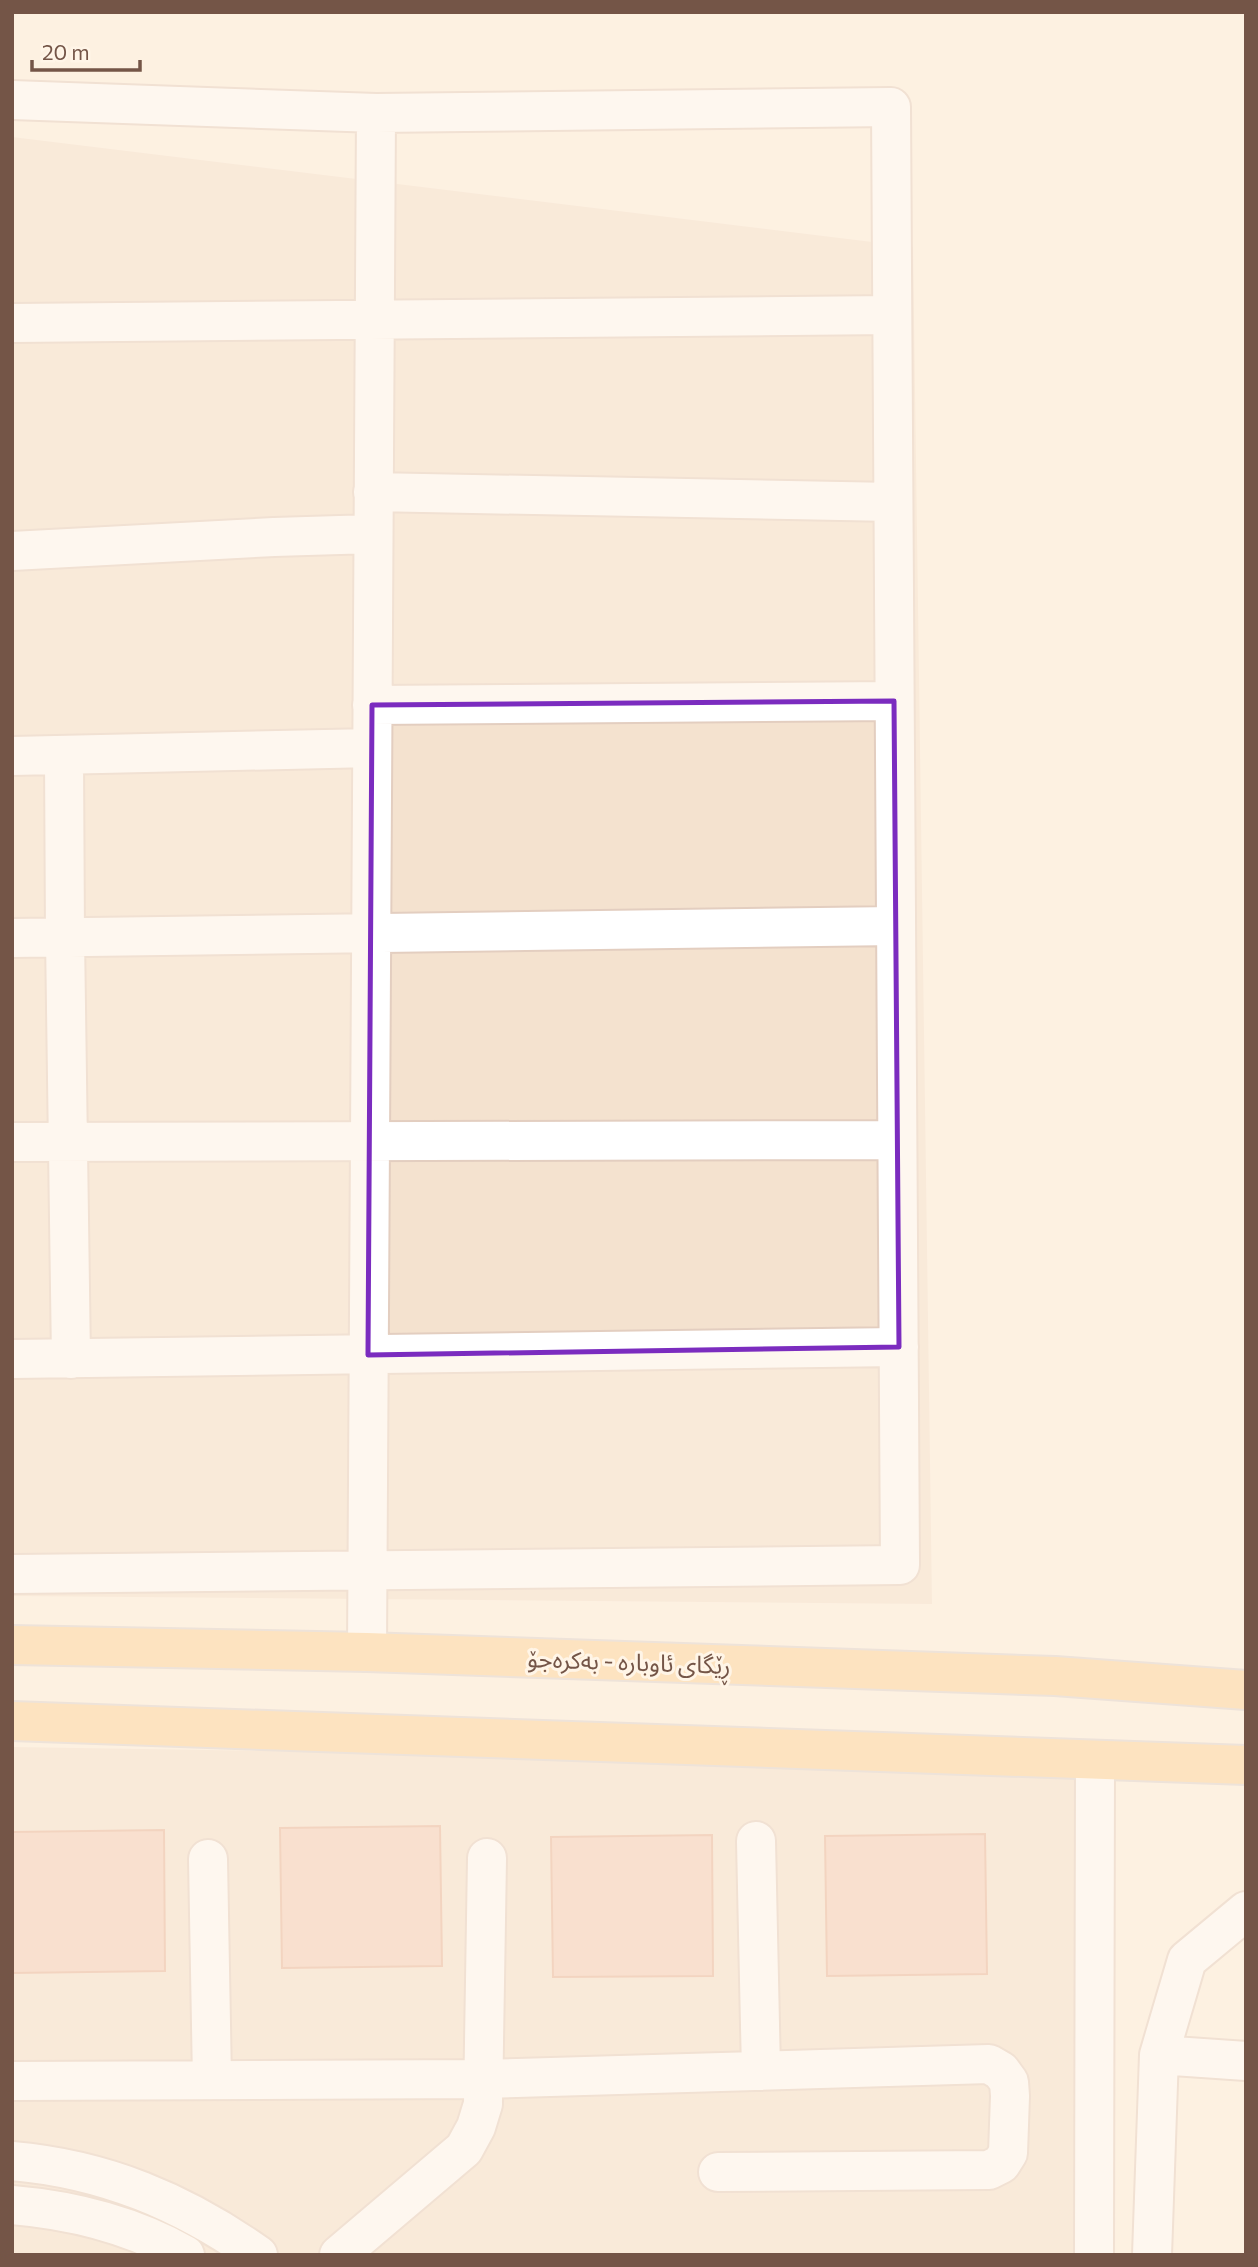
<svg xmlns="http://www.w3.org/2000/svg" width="1258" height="2267" viewBox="0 0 1258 2267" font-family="Commissioner,'Noto Sans Arabic',sans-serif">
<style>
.residential{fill:#f4e2cf}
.building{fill:#f3cdb8;stroke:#e6b298;stroke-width:2}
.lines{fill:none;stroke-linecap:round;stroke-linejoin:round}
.minor-casing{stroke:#e3cec0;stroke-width:42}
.major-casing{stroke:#dbd3cf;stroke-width:42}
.minor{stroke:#fff;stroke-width:38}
.major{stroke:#fdd397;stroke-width:38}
.marked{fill:none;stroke:#7b2cbf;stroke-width:5;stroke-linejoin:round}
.labels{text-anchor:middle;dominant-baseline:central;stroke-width:6;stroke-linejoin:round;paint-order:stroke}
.street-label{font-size:24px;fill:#745547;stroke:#fff5e7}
</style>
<rect width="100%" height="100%" fill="#fdf1e1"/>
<path class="residential" d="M12,137L913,247L932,1604L12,1596Z
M12,1747L1097,1764L1087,2255H12Z"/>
<path class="building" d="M440,1826L442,1966L282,1968L280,1828Z
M164,1830L165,1971L12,1973V1832Z
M985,1834L987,1974L827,1976L825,1836Z
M712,1835L713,1976L553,1977L551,1837Z"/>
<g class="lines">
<g class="minor-casing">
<path id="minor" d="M12,100L376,113L891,107L900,1565L12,1574
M12,323L892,315
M373,492L893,502
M12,551L274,537L373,534
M372,705L894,701
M64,755L65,937L71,1359
M12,756L372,748
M12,938L896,926
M12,1142L897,1140
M12,1359L899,1347
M367,1652L376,113
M756,1841L761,2071
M208,1859L212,2080
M1159,2055L1246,2061
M12,2081L483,2079L989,2064L1001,2071L1009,2082L1010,2096L1008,2153L1001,2164L989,2170L718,2172
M12,2161C105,2169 183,2202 258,2255
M12,2205C72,2210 132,2225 185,2255
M339,2255L464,2149L476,2127L483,2104L487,1858
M1094,2255L1095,1760
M1152,2255L1159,2055L1187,1960L1246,1911"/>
</g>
<g class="major-casing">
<path id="major" d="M12,1645L367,1652L1055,1676L1246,1690
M12,1721L1246,1765"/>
</g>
<use href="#minor" class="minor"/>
<use href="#major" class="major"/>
</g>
<path d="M0 0H1258V2267H0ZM894,701L899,1347L368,1355L372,705Z" fill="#fdf1e1" fill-opacity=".55" fill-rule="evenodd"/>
<path class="marked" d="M894,701L899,1347L368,1355L372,705Z"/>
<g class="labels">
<g class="street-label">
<text transform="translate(629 1661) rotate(2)">ڕێگای ئاوبارە - بەکرەجۆ</text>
</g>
</g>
<rect width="1258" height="2267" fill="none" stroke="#745547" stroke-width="28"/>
<path d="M32 60v10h108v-10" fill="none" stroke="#745547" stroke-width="3.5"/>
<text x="42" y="60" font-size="21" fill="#745547" stroke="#fff5e7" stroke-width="5" paint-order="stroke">20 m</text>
</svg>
